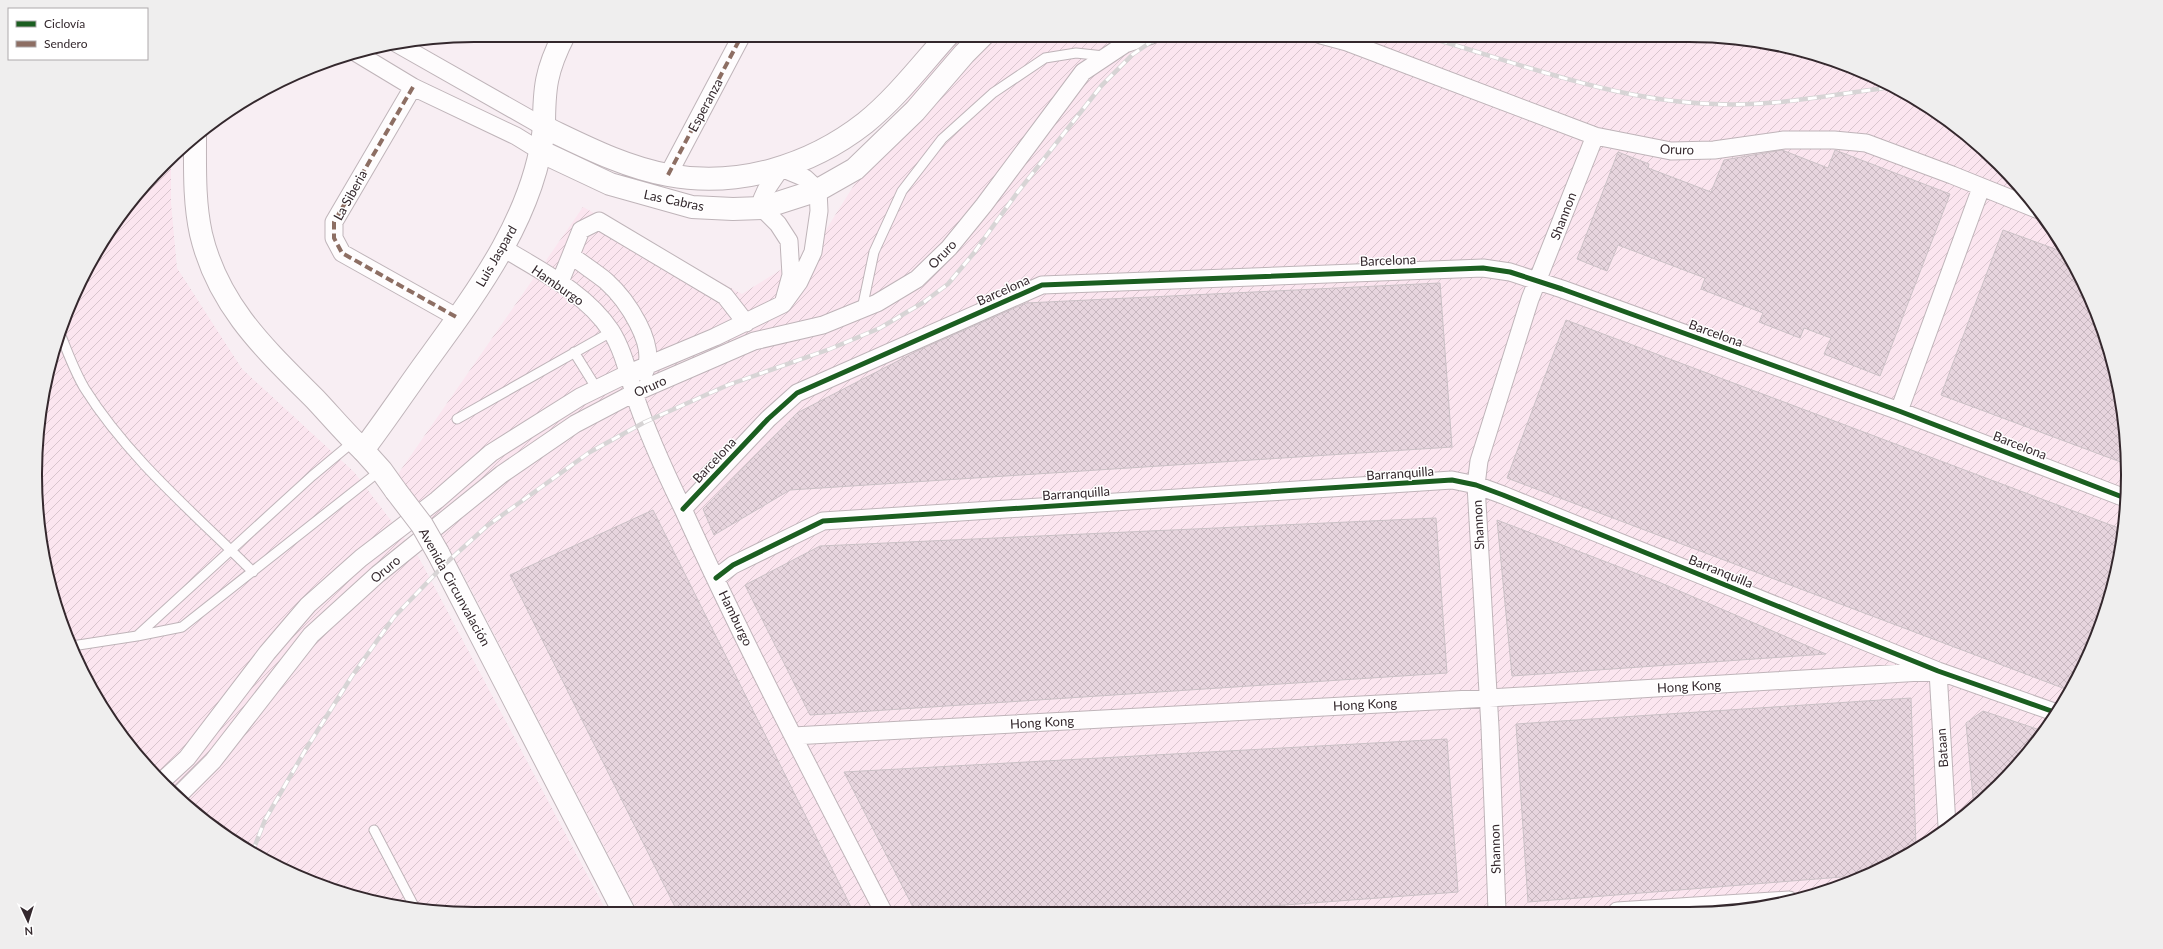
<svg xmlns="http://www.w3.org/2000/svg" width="2163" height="949" viewBox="0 0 2163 949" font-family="Lato,sans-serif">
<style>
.industrial{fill:url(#industrial-furrows)}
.building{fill:url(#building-cross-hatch);stroke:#cbc1c6}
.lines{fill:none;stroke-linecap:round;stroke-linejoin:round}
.lane-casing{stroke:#bfb4b9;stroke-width:11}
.street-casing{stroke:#bfb4b9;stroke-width:19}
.secondary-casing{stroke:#bfb4b9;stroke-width:24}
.primary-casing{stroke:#bfb4b9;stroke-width:24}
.lane{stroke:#fefcfd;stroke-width:9}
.street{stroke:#fefcfd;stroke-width:17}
.secondary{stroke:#fefcfd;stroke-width:22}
.primary{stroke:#fefcfd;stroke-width:22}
.rail-casing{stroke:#d7d4d5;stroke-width:4.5}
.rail{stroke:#fff;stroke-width:3;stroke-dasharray:9;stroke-linecap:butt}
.secondary-bridge-casing{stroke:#bfb4b9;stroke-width:24;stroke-linecap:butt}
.secondary-bridge{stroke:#fefcfd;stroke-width:22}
.quiet{stroke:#8d6e63;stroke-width:4;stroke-dasharray:8 4;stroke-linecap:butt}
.cycleway-casing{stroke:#fff;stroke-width:8}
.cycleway{stroke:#1b5e20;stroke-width:5}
.labels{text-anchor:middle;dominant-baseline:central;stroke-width:3;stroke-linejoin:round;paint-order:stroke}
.street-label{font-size:13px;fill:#34282d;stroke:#fff}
.rim{fill:none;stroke:#34282d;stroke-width:2}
</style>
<defs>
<pattern id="industrial-furrows" width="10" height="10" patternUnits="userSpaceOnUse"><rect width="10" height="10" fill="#fbe5ef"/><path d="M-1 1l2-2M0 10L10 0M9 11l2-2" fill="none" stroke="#d8c4cd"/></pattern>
<pattern id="building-cross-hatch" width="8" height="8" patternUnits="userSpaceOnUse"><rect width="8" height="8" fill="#e7d5de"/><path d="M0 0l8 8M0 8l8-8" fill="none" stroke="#c7b7bf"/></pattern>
</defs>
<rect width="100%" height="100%" fill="#f8eef3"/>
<path class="industrial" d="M959,35H1689L1774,43L1830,58L1908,94L1978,144L2037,207L2083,280L2113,361L2127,446L2124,532L2105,616L2054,719L1978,805L1883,869L1830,891L1746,910L639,914L462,572L398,474L583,207L742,294L814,249L936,54Z
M171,158V203L177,268L242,369L354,472L418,556L608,914H474L389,906L333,891L255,855L185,805L144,764L94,694L58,616L43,560L35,474L43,389L58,333L94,255L144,185Z"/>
<path class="building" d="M1782,150L1828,168L1835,150L1950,194L1880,376L1824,354L1831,338L1804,328L1800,338L1759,322L1763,313L1701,289L1705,278L1618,245L1607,271L1577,259L1618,152L1649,164L1648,168L1711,192L1724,160Z
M2003,230L2066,253L2083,280L2113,361L2127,446L2126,464L1941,395Z
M1440,283L1452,447L790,490L714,535L703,509L797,413L919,350L1026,303Z
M1566,320L2124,530L2105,616L2068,690L1507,478Z
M653,510L854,913H678L510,575Z
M1436,518L1447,673L810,715L745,585L820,546Z
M1497,520L1661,583L1826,654L1512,676Z
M1911,698L1916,847L1883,869L1867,875L1528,902L1516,724Z
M1983,711L2043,731L1974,808L1966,723Z
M1447,739L1458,892L1192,912L916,913L844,772Z"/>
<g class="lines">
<g class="lane-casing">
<path id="lane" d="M862,309L874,252L902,191L942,139L993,93L1045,58L1076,53L1104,56
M59,331C67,350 74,371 85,389C129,459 195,514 253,572
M574,352L597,389
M457,419L611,332
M138,635L312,476L354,441
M72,646L137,636L182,627L381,470
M374,830L415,908"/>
</g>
<g class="street-casing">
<path id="street" d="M1321,35L1347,42L1595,136L1671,151L1714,150L1784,140H1834L1866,143L1952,175L2039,210
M396,43L544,127
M355,52L413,87L516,136L542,152
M413,87L334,222V238L342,253L458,318
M668,175L742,35
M503,248C541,271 586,293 611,331C623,350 628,373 634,393C647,433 665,472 683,509C745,646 815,779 884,913
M571,255L581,230L599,221L725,296L746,323
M560,282L571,255C582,264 595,272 606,281C626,299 659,346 644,373
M1899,411L1981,188
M683,509L768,419L797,393L1042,285L1483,268L1510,272L1562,289L1899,411L2125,498
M716,578L733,565L823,521L1452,480L1476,485L1503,495L1938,671L2057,713
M793,736L1489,698L1938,671L1947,826
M161,782L187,758L267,653L308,605L361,558L437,500L491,453L580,397L629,373L715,337L783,304L799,282L813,252L819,211L818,190L805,178L781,168L766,190L762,199V208L778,224L789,241L791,275L783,304
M177,797L213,761L311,635L378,574L502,474L575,424L634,393L754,341L823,325L877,303L917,279L949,248L984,205L1083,72L1125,44L1152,35
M1497,911L1490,727L1476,485L1479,461L1530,299L1595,136
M1617,911L1789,900"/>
</g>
<g class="secondary-casing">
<path id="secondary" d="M544,127C544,88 546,70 564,35
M363,450L381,470L396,491
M438,553L625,914"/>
</g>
<g class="primary-casing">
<path id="primary" d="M195,137C195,169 194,202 201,234C218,306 265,349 315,399C331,416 346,434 363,450C385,421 405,391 426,362C477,292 535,215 544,127C584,146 624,167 668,175C738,188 810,166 865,123C896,98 921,65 948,35
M542,152L610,184L692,207L733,209L762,208L818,190L855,169L915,111L964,54L983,35"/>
</g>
<use href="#lane" class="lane"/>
<use href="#street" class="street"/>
<use href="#secondary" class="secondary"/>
<use href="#primary" class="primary"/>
<g class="rail-casing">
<path id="rail" d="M1421,35C1518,63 1614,101 1715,104C1774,107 1835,94 1893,87
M252,853L265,820L306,749L352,676L394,617L445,564L487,526L590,452L645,422L728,385L830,349L880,328L924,302L948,284L973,254L1017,193L1102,85L1132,55L1161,35"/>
</g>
<use href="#rail" class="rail"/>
<g class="secondary-bridge-casing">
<path id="secondary-bridge" d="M396,491L422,525L438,553"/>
</g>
<use href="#secondary-bridge" class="secondary-bridge"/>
<path class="quiet" d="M559,35L563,37
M413,87L334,222V238L342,253L458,318
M668,175L742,35"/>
<g class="cycleway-casing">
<path id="cycleway" d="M683,509L768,419L797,393L1042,285L1483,268L1510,272L1562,289L1899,411L2125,498
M716,578L733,565L823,521L1452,480L1476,485L1503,495L1938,671L2057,713"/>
</g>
<use href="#cycleway" class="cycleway"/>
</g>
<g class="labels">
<g class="street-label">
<text transform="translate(705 105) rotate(-62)">Esperanza</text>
<text transform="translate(1677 149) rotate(2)">Oruro</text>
<text transform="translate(350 195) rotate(-61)">La Siberia</text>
<text transform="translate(674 200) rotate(12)">Las Cabras</text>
<text transform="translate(1563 216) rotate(-69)">Shannon</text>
<text transform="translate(942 254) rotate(-46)">Oruro</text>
<text transform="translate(496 256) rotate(-60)">Luis Jaspard</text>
<text transform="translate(1388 260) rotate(-2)">Barcelona</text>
<text transform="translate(558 285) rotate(35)">Hamburgo</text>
<text transform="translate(1003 290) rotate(-24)">Barcelona</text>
<text transform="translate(1716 333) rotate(20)">Barcelona</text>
<text transform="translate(650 386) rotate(-24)">Oruro</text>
<text transform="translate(2020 445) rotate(21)">Barcelona</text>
<text transform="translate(714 460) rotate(-47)">Barcelona</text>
<text transform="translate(1400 473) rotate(-4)">Barranquilla</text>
<text transform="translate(1076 493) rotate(-4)">Barranquilla</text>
<text transform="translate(1478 525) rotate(-93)">Shannon</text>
<text transform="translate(385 569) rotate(-40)">Oruro</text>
<text transform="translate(1721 571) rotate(22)">Barranquilla</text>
<text transform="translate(455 587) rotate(61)">Avenida Circunvalación</text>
<text transform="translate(736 618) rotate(64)">Hamburgo</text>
<text transform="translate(1689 686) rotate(-3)">Hong Kong</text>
<text transform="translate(1365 704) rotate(-3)">Hong Kong</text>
<text transform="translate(1042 722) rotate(-3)">Hong Kong</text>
<text transform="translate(1942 748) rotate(-94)">Bataan</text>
<text transform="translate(1495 849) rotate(-92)">Shannon</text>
</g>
</g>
<path d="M0 0H2163V949H0ZM474 42H1689A432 432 0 0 1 2121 474V475A432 432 0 0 1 1689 907H474A432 432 0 0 1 42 475V474A432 432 0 0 1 474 42Z" fill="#efeeee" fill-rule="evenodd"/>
<path class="rim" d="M474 42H1689A432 432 0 0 1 2121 474V475A432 432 0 0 1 1689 907H474A432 432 0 0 1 42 475V474A432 432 0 0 1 474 42Z"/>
<rect x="8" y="8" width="140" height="52" fill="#ffffff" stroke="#aea9ab"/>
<rect x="16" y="21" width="20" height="6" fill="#1b5e20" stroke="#aea9ab"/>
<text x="44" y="28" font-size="12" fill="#34282d">Ciclovía</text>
<rect x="16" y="41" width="20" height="6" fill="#8d6e63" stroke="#aea9ab"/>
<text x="44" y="48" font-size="12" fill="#34282d">Sendero</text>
<g transform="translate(28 921) rotate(176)" stroke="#ffffff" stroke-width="3" paint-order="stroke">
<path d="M0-3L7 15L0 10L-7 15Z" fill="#34282d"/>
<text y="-6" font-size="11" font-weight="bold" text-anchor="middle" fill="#34282d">N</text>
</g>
</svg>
